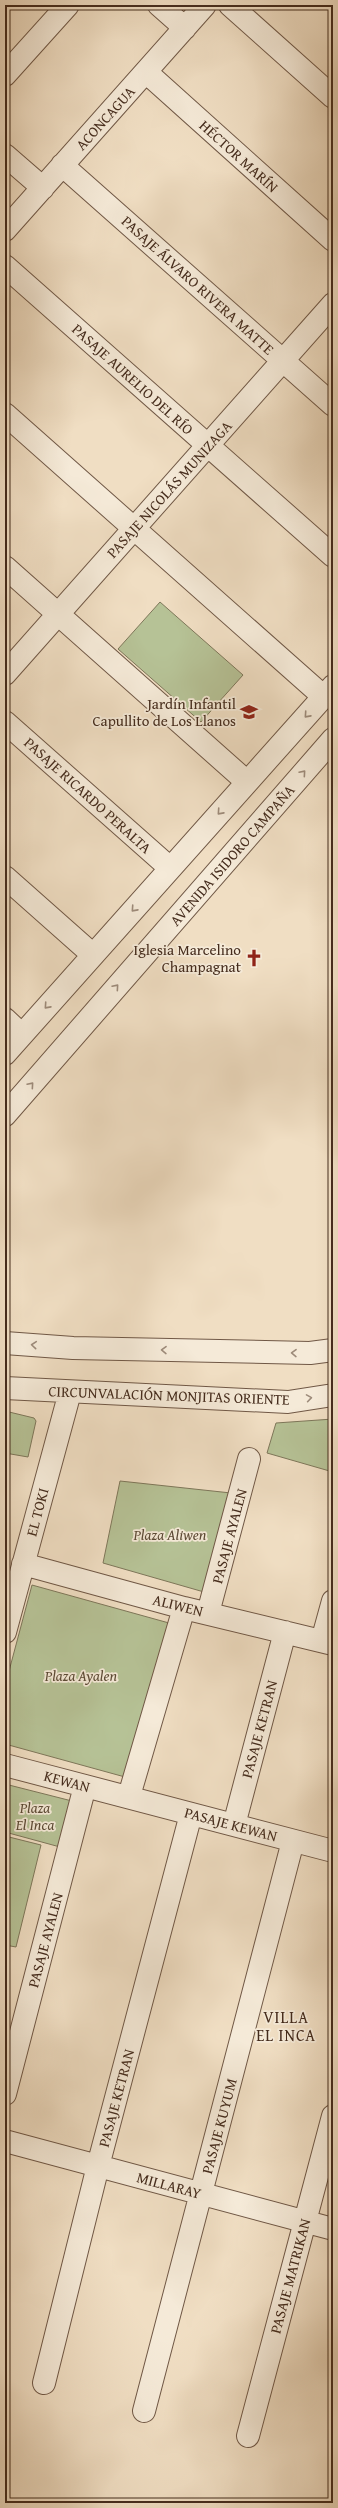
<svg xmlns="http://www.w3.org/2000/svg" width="338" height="2508" viewBox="0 0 338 2508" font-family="'Gentium Book Plus',serif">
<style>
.green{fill:#b6c296;stroke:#7e775a}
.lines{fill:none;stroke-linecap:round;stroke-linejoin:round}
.minor-casing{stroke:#705846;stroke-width:24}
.minor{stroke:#f5ead8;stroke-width:22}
.oneway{stroke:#9d8b7a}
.labels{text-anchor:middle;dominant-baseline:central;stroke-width:3.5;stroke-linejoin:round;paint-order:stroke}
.street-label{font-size:15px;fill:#452c1d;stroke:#f5ead8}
.poi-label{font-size:15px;fill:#452c1d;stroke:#f5ead8;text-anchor:end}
.park-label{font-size:15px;font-style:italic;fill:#5c4a35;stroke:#f5ead8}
.neighbourhood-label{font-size:16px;letter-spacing:1px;fill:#452c1d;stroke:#f5ead8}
</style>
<rect width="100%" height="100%" fill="#f0dec3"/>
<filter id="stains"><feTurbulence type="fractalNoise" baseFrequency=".005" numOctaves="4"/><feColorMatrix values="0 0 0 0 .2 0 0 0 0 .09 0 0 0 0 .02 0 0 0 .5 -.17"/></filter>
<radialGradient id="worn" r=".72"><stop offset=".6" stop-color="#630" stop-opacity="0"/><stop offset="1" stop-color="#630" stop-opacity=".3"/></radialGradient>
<path class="green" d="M160,602L243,675L201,722L118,649Z
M5,1411L34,1418L36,1421L28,1457L5,1453Z
M333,1419V1472L267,1453L276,1423Z
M120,1481L231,1493L204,1592L103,1563Z
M32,1585L169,1623L125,1777L5,1744V1686Z
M5,1784L72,1801L60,1847L5,1832Z
M5,1836L41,1845L16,1947L5,1945Z"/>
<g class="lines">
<g class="minor-casing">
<path id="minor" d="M159,5L185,28
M230,5L333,97
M146,72L333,240
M5,75L68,5
M5,155L43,188
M62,165L333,405
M5,230L205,5
M5,266L333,556
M5,414L324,697
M5,567L247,782
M5,674L333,304
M5,722L170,868
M5,877L93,955
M5,1019L22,1035
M5,1054L333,686
M5,1115L333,739
M5,1343L73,1348L310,1353L333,1350
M5,1388L288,1402L333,1395
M23,1564L184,1608L333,1644
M208,1613L249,1459
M5,1632L70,1392
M322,1641L333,1601
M5,1765L333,1851
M129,1796L184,1608
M234,1825L285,1632
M5,2094L85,1786
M5,2141L333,2229
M44,2383L98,2166L191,1814
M144,2411L293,1841
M248,2436L333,2116"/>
</g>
<use href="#minor" class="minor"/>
</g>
<defs><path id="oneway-chevron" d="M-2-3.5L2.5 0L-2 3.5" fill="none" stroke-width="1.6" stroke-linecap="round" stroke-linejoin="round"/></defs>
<g class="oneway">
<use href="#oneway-chevron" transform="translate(307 715) rotate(132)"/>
<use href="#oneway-chevron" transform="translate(303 773) rotate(-49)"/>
<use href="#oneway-chevron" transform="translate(220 812) rotate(132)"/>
<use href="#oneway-chevron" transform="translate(134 909) rotate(132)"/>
<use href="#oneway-chevron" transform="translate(116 987) rotate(-49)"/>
<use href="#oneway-chevron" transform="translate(47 1006) rotate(132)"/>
<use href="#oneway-chevron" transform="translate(31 1085) rotate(-49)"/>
<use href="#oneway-chevron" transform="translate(34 1345) rotate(-175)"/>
<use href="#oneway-chevron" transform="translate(164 1350) rotate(-179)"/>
<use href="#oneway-chevron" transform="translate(294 1353) rotate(-179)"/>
<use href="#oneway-chevron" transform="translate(309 1398) rotate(-9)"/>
</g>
<defs>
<g id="school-bare" transform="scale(1.38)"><path d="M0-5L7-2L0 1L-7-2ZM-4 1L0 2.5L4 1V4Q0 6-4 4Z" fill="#8f2418" stroke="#f5ead8" stroke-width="2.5" paint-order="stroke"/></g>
<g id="church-bare" transform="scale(1.38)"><path d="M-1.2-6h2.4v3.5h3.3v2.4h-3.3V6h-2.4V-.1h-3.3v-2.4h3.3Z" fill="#8f2418" stroke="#f5ead8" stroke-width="2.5" paint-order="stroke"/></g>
</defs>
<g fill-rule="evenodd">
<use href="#school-bare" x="249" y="712"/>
<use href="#church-bare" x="254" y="958"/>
</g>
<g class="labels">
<g class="street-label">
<text transform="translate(105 118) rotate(-48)">ACONCAGUA</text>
<text transform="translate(239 156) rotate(42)">HÉCTOR MARÍN</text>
<text transform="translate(198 285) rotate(42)">PASAJE ÁLVARO RIVERA MATTE</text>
<text transform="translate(133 379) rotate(42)">PASAJE AURELIO DEL RÍO</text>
<text transform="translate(169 489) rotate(-48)">PASAJE NICOLÁS MUNIZAGA</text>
<text transform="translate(88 795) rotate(42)">PASAJE RICARDO PERALTA</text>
<text transform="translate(232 855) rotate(-49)">AVENIDA ISIDORO CAMPAÑA</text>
<text transform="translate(169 1395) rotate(2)">CIRCUNVALACIÓN MONJITAS ORIENTE</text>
<text transform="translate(37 1512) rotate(-75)">EL TOKI</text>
<text transform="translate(229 1536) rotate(-75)">PASAJE AYALEN</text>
<text transform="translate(178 1605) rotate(14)">ALIWEN</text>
<text transform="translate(259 1729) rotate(-75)">PASAJE KETRAN</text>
<text transform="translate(67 1781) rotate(15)">KEWAN</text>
<text transform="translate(231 1824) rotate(15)">PASAJE KEWAN</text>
<text transform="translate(45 1940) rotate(-75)">PASAJE AYALEN</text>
<text transform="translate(116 2098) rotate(-75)">PASAJE KETRAN</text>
<text transform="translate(219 2126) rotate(-75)">PASAJE KUYUM</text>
<text transform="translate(169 2185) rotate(15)">MILLARAY</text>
<text transform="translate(290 2276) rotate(-75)">PASAJE MATRIKAN</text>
</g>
<g class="poi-label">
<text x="236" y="703">Jardín Infantil<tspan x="236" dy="17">Capullito de Los Llanos</tspan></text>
<text x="241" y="949">Iglesia Marcelino<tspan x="241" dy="17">Champagnat</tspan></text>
</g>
<g class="park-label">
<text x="170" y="1534">Plaza Aliwen</text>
<text x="81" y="1675">Plaza Ayalen</text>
<text x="35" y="1807">Plaza<tspan x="35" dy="17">El Inca</tspan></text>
</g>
<g class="neighbourhood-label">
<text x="286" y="2017">VILLA<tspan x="286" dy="18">EL INCA</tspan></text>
</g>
</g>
<rect width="338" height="2508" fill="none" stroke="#f0dec3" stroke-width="20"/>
<rect x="6" y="6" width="326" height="2496" fill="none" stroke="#452c1d" stroke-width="2"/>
<rect x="10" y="10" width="318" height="2488" fill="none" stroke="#452c1d"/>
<rect width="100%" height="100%" filter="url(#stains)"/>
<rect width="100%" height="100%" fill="url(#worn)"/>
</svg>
